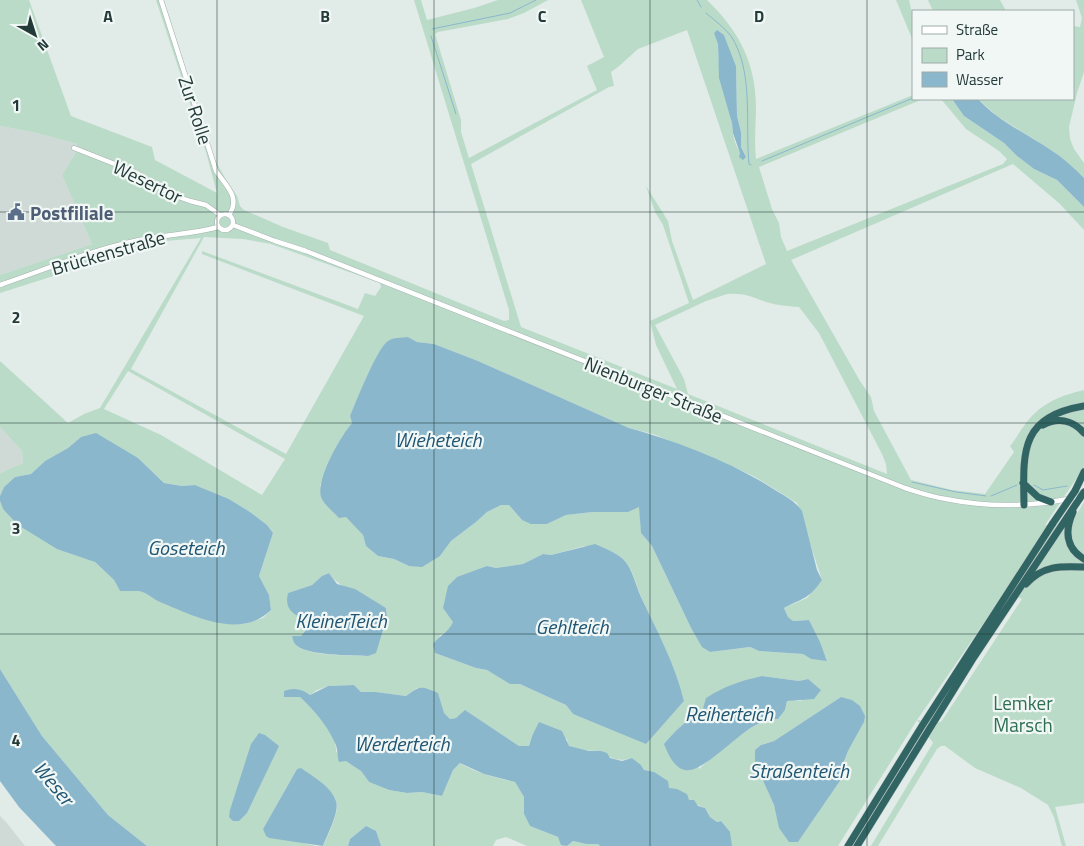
<svg xmlns="http://www.w3.org/2000/svg" width="1084" height="846" viewBox="0 0 1084 846" font-family="'Titillium Web',sans-serif">
<style>
.built{fill:#cfdad7}
.green{fill:#bbdbc9;fill-rule:evenodd}
.water{fill:#8bb7cd}
.lines{fill:none;stroke-linecap:round;stroke-linejoin:round}
.stream{stroke:#8bb7cd;stroke-width:1}
.minor-casing{stroke:#a4b2b0;stroke-width:5.5}
.highway-casing{stroke:#c1c8c7;stroke-width:8}
.minor{stroke:#fff;stroke-width:4.5}
.highway{stroke:#306564;stroke-width:7}
.highway-bridge-casing{stroke:#c1c8c7;stroke-width:8;stroke-linecap:butt}
.highway-bridge{stroke:#306564;stroke-width:7}
.grid{fill:none;stroke:#223a38;stroke-width:1;stroke-opacity:0.55}
.labels{text-anchor:middle;dominant-baseline:central;stroke-width:4.5;stroke-linejoin:round;paint-order:stroke}
.street-label{font-size:19px;fill:#223a38;stroke:#f1f7f5}
.service-label{font-size:19px;font-weight:bold;fill:#4e5e75;stroke:#f1f7f5;text-anchor:start}
.park-label{font-size:19px;fill:#2f6f53;stroke:#f1f7f5}
.water-label{font-size:20px;font-style:italic;fill:#205573;stroke:#f1f7f5}
.grid-label{font-size:16px;text-anchor:middle;font-weight:bold;fill:#223a38;stroke:#f1f7f5;stroke-width:4.5;stroke-linejoin:round;paint-order:stroke}
</style>
<rect width="100%" height="100%" fill="#e1ebe8"/>
<path class="built" d="M0,126L37,133L77,144L76,152L62,175L92,244L0,275Z
M0,427L22,451L23,463L0,473Z
M0,816L6,822L25,846H0Z"/>
<path class="green" d="M0,0H29L71,116L152,147L155,160L217,193L206,152L156,0H164L215,160L225,178L237,196L240,206L244,210L283,227L328,243L330,250L504,321L509,320V310L414,0H421L427,20L474,8L498,0H548L524,13L508,19L438,32L435,34L461,120V132L469,158L597,90L587,66L604,57L581,0H707C738,30 755,61 756,105C756,123 754,141 756,159L913,95V99H923L759,167L772,209L779,223L781,237L787,251L1003,164L1007,159L999,151L966,129L941,99H952L964,116L1004,143L1017,156L1034,169L1057,180L1084,207V230L1060,204L1013,164L791,260L860,381L871,397L874,411L911,480L952,490L985,494L1014,452L1010,446C1016,439 1019,432 1024,426C1039,404 1059,396 1084,390V474L1078,476L1045,525L1074,518L1084,502V803L1055,807L1066,846H1062L1054,817L1048,805L1021,788L975,768L945,746H941L937,749L878,846H871L933,743L917,720L838,846H732L721,821L717,822L710,817L705,808C693,804 680,796 669,788C658,779 660,774 644,770L641,765L632,758C619,762 611,759 601,751C589,751 580,750 568,746L567,739L532,735L529,746H519L466,711L456,718L450,719L417,688L406,696L376,692H361L354,685L328,686L317,690L310,695L284,697H300C313,709 338,734 336,752L361,771L369,782L389,790L407,793L422,792L442,796L453,770L460,763C476,773 497,778 515,782L524,797V814L530,826L558,837L567,846L573,841L586,844H598L600,846H527L506,837L496,840L493,846H381L366,826L350,839L348,846H323C328,836 335,820 337,809C340,791 310,774 297,769L263,829L296,841L316,846H147L108,815L42,736L0,669V501L3,509L95,562L114,580L120,591H141L159,601L244,624L263,618L271,610L269,595L259,576L273,533L267,525L250,512L229,499L195,485L182,486L164,483L138,458L81,437L68,448L45,461L31,474L15,477L4,487L0,496V473L23,463L22,451L0,427V361L68,423L84,414L100,408L201,238L165,241L132,248L113,257L0,293V275L92,244L62,175L76,152L77,144L37,133L0,126ZM687,30L766,264L693,300L672,241L668,221L646,186L655,212L663,225L689,303L650,321L656,345L677,389L521,327L471,164L609,87L614,86L611,72L618,67L638,49ZM724,35L736,66L737,116L741,132V147L746,157C735,151 733,135 732,123L718,57V44ZM204,237L243,239L271,244L380,283L381,287L375,296L365,293L358,309L202,251V254L364,316L286,454L131,369ZM727,294C748,293 752,298 770,303C780,306 789,306 799,307L819,333L882,454L886,464L887,474L688,394L684,379L655,325L706,301ZM408,337L417,342L434,344L478,361L629,428L653,434L736,468L755,477L797,503L822,580L807,598L784,608L788,617L793,621L809,620L827,660L811,659L803,654L759,651L750,647L710,652L703,647L691,628L652,546L641,533L640,507L566,515L547,524L522,520L509,505H501L487,512L476,522L451,541L440,556L409,566L394,559L378,556L366,546L363,535L320,486C329,464 336,442 352,423L350,416L372,367L387,342ZM128,371L285,459L262,495L161,435L104,409ZM584,546C598,548 612,549 623,559C633,569 635,582 640,594C655,629 674,663 684,701L646,743L573,714L566,705L546,696L520,684L510,683L487,670L476,668L435,653L440,635L449,631L477,570L487,566L496,568L523,564L543,554L551,555ZM329,573C340,590 368,597 386,608C389,627 378,641 368,656C351,655 307,657 295,644C295,643 293,638 292,637L301,636L307,629V620L298,617L288,593L312,585L322,576ZM1006,591L1022,599L941,722L917,720ZM762,676L799,681L808,679L801,701L793,700L787,701L785,710L778,719C750,721 720,750 699,769L690,718ZM841,697L864,722L848,751L843,764L842,778L798,842L780,828L774,805L759,772L761,745L774,741Z
M896,0H909L913,18V41Z
M928,0H1000L1006,11H933Z
M1076,0H1084V72L1077,93L1069,127L1070,139L1074,149L1084,163V178L1053,151L997,116L978,99H1073V26L1080,27L1082,18Z"/>
<path class="water" d="M717,30L724,35L736,66L737,116L741,132V147L746,157L743,160L739,157L740,153L733,133L732,123L719,78L718,44L714,33Z
M952,99H978C998,121 1027,134 1051,150C1063,158 1074,168 1084,178V207L1057,180L1034,169L1017,156L1004,143L964,116Z
M408,337L417,342L434,344L478,361L629,428C676,441 734,463 775,490C785,496 795,501 802,511L817,570L822,580C809,599 803,598 784,608L788,617L793,621L809,620L820,642L827,661L811,659L803,654L759,651L750,647L710,652L702,647L691,628L652,546L641,533L639,507L628,512H593L566,515L547,524H531L522,520L509,505H501L487,512L476,522L451,541L440,556L422,567L409,566L394,559L378,556L366,546L363,535L346,517L339,518C334,512 324,505 321,497C316,479 340,437 352,423L350,416C356,402 377,348 388,341C394,337 401,338 408,337Z
M96,433L138,458L164,483L182,486L195,485L229,499L250,512L267,525L273,533L259,576L269,595L271,610C240,640 194,616 160,602C153,599 146,592 139,591C133,591 126,591 120,591L114,580L95,562L57,549L18,525L3,509L0,501V496L4,487L15,477L31,474L45,461L68,448L81,437Z
M595,544C604,548 615,552 623,559C633,569 635,584 641,597C657,631 675,664 684,701L646,744L573,714L566,705L546,696L520,684H510L487,670L476,668L435,653L433,644C441,634 448,633 453,622L443,608L448,586L457,577L487,566L496,568L523,564L543,554L551,555Z
M329,573L337,584L355,589L386,608L387,617L376,653L368,656C352,655 305,656 295,644C293,642 293,639 292,636H301L307,629V620C293,615 284,609 288,593L312,585L322,576Z
M0,669L42,736L108,815L147,846H56L19,807L0,781Z
M762,676L799,681L808,679L821,690L814,699L787,701L785,710L778,719C770,720 763,721 756,725C738,733 702,774 685,770C674,768 668,754 664,744C675,731 686,720 702,712L706,698C725,686 740,681 762,676Z
M354,685L361,692H376L406,696C421,685 421,686 438,693L444,713L450,719L456,718L465,710L519,746H529L532,736L539,722L562,731L569,746L589,751H601L607,753L610,758L622,761L632,758L641,765L644,770L654,772L668,781L669,788L677,789L687,794L689,800H694L698,806L705,808L710,817L717,822L721,821L730,832L732,846H600L598,844H586L573,841L567,846L561,845L558,837L530,826L524,814V797L515,782L484,774L460,763L453,770L442,796L422,792L407,793L389,790L369,782L361,771L346,761L339,762C337,756 338,748 335,743C327,725 314,710 300,697H284V691C294,687 302,689 310,695L328,686Z
M841,697L852,700L860,706L865,716L864,722L848,751L843,764L842,778L798,842H789L779,828L774,805L759,772L755,761V750L761,745L774,741Z
M259,733L265,735L279,746L247,813L239,821H233L229,817L230,810L251,744Z
M301,768C312,776 332,787 336,801C340,811 327,836 323,846L269,838L266,836L263,829L297,769Z
M366,826L376,831L381,846H348L350,839Z"/>
<g class="lines">
<path class="stream" d="M697,0L701,7
M706,13C714,20 724,27 731,36C754,71 745,124 749,164L751,165
M432,29L510,13L536,0
M431,36L456,114
M762,161L913,98
M912,482L956,492L986,496
M1034,485L1043,490L1067,486
M991,496L1017,485"/>
<g class="minor-casing">
<path id="minor" d="M161,0L216,171C226,186 241,197 229,215
M74,148L135,172L173,195L190,201L206,205L220,215
M217 222a8 8 0 1 1 16 0a8 8 0 1 1-16 0Z
M233,225L275,241L306,251L905,488C918,492 932,497 946,499C990,508 1038,507 1081,496
M0,285C44,270 89,251 135,241C162,234 191,235 218,227"/>
</g>
<g class="highway-casing">
<path id="highway" d="M1043,425C1058,417 1073,420 1084,433
M1023,483L1038,497L1051,502
M1075,491L1084,472
M1024,505C1023,451 1020,417 1084,406
M1073,512C1065,530 1065,548 1084,559
M1026,584C1043,565 1061,566 1084,567
M848,846L922,726L1053,523
M857,846L974,657L1080,498"/>
</g>
<use href="#minor" class="minor"/>
<use href="#highway" class="highway"/>
<g class="highway-bridge-casing">
<path id="highway-bridge" d="M1080,498L1084,492
M1053,523L1075,491"/>
</g>
<use href="#highway-bridge" class="highway-bridge"/>
</g>
<path class="grid" d="M217,0V846M434,0V846M650,0V846M867,0V846M0,212H1084M0,423H1084M0,634H1084"/>
<defs>
<g id="civic-bare" transform="scale(1.35)"><path d="M-.6-6.5H3V-4.5H.6V-3L4-1V1h2V6H-6V1h2V-1L-.6-3ZM-1.2 2.5V6h2.4V2.5Z" fill="#5c6f8a" stroke="#f1f7f5" stroke-width="2.5" paint-order="stroke"/></g>
</defs>
<g fill-rule="evenodd">
<use href="#civic-bare" x="16" y="212"/>
</g>
<g class="labels">
<g class="street-label">
<text transform="translate(196 110) rotate(72)">Zur Rolle</text>
<text transform="translate(148 181) rotate(26)">Wesertor</text>
<text transform="translate(108 252) rotate(-16)">Brückenstraße</text>
<text transform="translate(654 389) rotate(22)">Nienburger Straße</text>
</g>
<g class="service-label">
<text x="30" y="212">Postfiliale</text>
</g>
<g class="park-label">
<text x="1023" y="702">Lemker<tspan x="1023" dy="22">Marsch</tspan></text>
</g>
<g class="water-label">
<text x="438" y="439">Wieheteich</text>
<text x="186" y="547">Goseteich</text>
<text x="341" y="620">KleinerTeich</text>
<text x="572" y="626">Gehlteich</text>
<text x="729" y="713">Reiherteich</text>
<text x="402" y="743">Werderteich</text>
<text x="799" y="770">Straßenteich</text>
<text transform="translate(54 783) rotate(50)">Weser</text>
</g>
</g>
<g class="grid-label">
<text x="108" y="22">A</text>
<text x="325" y="22">B</text>
<text x="542" y="22">C</text>
<text x="759" y="22">D</text>
<text x="16" y="111">1</text>
<text x="16" y="323">2</text>
<text x="16" y="534">3</text>
<text x="16" y="746">4</text>
</g>
<rect x="912" y="10" width="162" height="90" fill="#f1f7f5" stroke="#9eaba9"/>
<rect x="922" y="26" width="25" height="8" fill="#ffffff" stroke="#9eaba9"/>
<text x="956" y="35" font-size="15" fill="#223a38">Straße</text>
<rect x="922" y="48" width="25" height="15" fill="#bbdbc9" stroke="#9eaba9"/>
<text x="956" y="60" font-size="15" fill="#223a38">Park</text>
<rect x="922" y="72" width="25" height="15" fill="#8bb7cd" stroke="#9eaba9"/>
<text x="956" y="85" font-size="15" fill="#223a38">Wasser</text>
<g transform="translate(35 35) rotate(141)" stroke="#f1f7f5" stroke-width="4" paint-order="stroke">
<path d="M0-4L9 19L0 12L-9 19Z" fill="#223a38"/>
<text y="-8" font-size="14" font-weight="bold" text-anchor="middle" fill="#223a38">N</text>
</g>
</svg>
